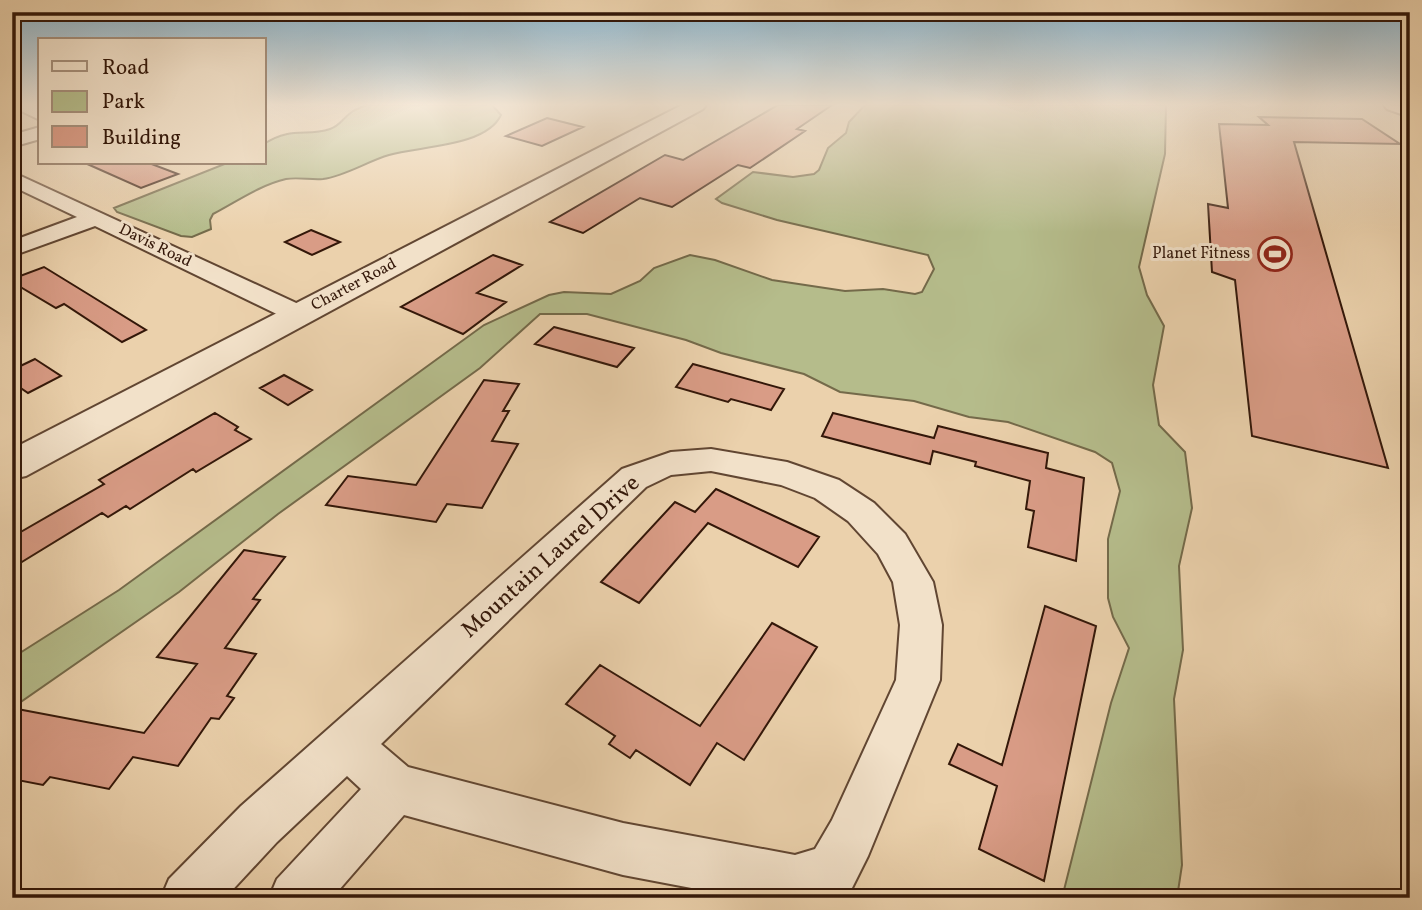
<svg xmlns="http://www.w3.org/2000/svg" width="1422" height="910" viewBox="0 0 1422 910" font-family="Vollkorn,serif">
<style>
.green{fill:#b5bc8b;stroke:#746a4a;stroke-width:2}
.building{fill:#d99c86;stroke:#331709;stroke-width:2}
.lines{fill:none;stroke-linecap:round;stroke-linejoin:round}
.minor-casing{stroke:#614632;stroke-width:4}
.tertiary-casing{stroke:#614632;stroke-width:4}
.minor{fill:#f2e1c9;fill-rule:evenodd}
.tertiary{fill:#f2e1c9;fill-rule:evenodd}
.labels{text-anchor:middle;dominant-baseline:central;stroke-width:6;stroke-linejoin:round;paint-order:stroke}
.far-street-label{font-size:16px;fill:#331709;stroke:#f2e1c9}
.far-poi-label{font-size:16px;fill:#331709;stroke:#f2e1c9;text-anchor:end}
.near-street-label{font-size:23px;fill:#331709;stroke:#f2e1c9}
</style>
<rect width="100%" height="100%" fill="#ebd1ac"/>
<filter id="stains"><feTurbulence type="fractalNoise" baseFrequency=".00286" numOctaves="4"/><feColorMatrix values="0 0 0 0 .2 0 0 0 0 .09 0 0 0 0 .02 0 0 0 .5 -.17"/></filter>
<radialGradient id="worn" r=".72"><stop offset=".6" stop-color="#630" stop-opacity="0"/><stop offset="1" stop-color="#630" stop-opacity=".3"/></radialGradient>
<path class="green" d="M368,105H492L501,115C486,147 419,146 389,155C368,161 345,176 323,179C311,180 298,177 286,179C260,185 236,202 213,214L210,220L211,229L192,237L181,236L117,212L114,208L227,163H264V144C292,126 306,137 330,129C339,126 341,121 348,115C353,110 361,107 368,105Z
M865,105H1166L1165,154L1139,267L1147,295L1164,326L1153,385L1159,425L1185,452L1192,508L1179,566L1183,650L1174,699L1182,865L1177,898H1062L1111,703L1129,648L1113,617L1108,598V539L1120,491L1112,463L1095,452L1008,422L969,417L914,401L840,392L804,374L721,353L686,340L587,314H540L480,368L278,514L179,592L12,708V658L119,590L484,325L549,295L564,292L611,294L640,281L654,268L690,255L715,260L772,280L845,291L883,289L915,294L922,292L934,269L928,255L777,220L722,203L716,199L753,172L793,177L814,174L819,170L828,148L846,133L849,122Z"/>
<path class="building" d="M778,105H832L797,129L805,131L750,168L738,165L672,207L640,198L583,233L550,222L665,155L683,160Z
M1259,117L1362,119L1400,144L1294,142L1388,468L1252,436L1235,280L1212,272L1208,204L1228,208L1219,124L1268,125Z
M547,118L583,127L542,146L506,136Z
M85,163H149L178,174L141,188Z
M311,230L340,242L312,255L285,242Z
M493,255L522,265L477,293L506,302L463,334L401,307Z
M44,267L88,294L146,330L122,342L64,304L56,308L12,282V279Z
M554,327L634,348L617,367L535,344Z
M35,359L61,376L28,393L12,382V370Z
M693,364L784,389L771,410L731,399L728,402L676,387Z
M284,375L312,390L288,405L260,388Z
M484,380L519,384L503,411H509L492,441L518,444L482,508L447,504L436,522L326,505L348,476L416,485Z
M215,413L238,427L235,430L251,439L196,472L193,469L130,509L126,506L108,517L102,513L12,568V537L104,484L99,480Z
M833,413L934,438L938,426L1048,453L1046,468L1084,478L1076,561L1028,547L1034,511L1026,509L1030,481L975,466L976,462L933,451L930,464L822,436Z
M716,489L819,537L798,567L708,523L639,603L601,582L675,502L695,512Z
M244,550L285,557L253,599L260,600L225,648L256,654L227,696L234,698L219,719L211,718L178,766L133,757L109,789L50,777L43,785L12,779V708L144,733L197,664L157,657Z
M1045,606L1096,626L1044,881L979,849L997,786L949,764L958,744L1002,765Z
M772,623L817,647L744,760L717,743L690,785L636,750L630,758L609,744L615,736L566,704L600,665L700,726Z"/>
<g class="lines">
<g class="minor-casing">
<path id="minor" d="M15,105H35L40,108V120L17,109Z
M1384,105L1410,106V117L1387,109Z
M40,127V139L12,147V135Z
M12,172L307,308L311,314L307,320L298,322L289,320L95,226L12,256V241L77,217L12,186Z
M711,449L787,462L839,480L874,503L905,534L933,582L942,625L940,680L868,856L851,890L830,898H744L623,875L404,815L332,898H269L277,879L361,789L347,776L277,842L225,898H161L169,879L241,806L622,469L671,452ZM711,471L781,485L815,498L848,521L878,554L893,582L900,625L896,680L832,820L815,849L795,855L623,823L408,767L381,744L646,487L671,475Z"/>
</g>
<g class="tertiary-casing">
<path id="tertiary" d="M682,105H706L703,109L26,476L12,479V449Z"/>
</g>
<use href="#minor" class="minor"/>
<use href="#tertiary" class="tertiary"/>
</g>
<linearGradient id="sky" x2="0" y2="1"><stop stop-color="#88b5d0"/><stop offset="0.45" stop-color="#f6eada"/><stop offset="1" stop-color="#f6eada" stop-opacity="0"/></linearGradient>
<rect width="1422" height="232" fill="url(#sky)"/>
<defs>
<g id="stadium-ring" transform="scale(1.75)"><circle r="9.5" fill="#f2e1c9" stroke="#8f2418" stroke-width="1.5"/><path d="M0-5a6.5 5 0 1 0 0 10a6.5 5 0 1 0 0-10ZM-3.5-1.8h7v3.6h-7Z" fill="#8f2418"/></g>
</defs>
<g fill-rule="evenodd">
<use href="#stadium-ring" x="1275" y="254"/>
</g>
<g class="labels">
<g class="far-street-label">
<text transform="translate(155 246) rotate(26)">Davis Road</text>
<text transform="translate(354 285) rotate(-28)">Charter Road</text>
</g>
<g class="far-poi-label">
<text x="1250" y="254">Planet Fitness</text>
</g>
<g class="near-street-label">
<text transform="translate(551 557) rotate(-42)">Mountain Laurel Drive</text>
</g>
</g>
<rect width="1422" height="910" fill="none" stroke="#ebd1ac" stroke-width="42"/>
<rect x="14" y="14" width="1394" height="882" fill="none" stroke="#331709" stroke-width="3.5"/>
<rect x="21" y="21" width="1380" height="868" fill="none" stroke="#331709" stroke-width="2"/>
<rect x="38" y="38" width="228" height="126" fill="#f2e1c9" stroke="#a6907c" stroke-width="2"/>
<rect x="52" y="61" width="35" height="10" fill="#f2e1c9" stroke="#a6907c" stroke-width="2"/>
<text x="102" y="74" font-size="21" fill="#331709">Road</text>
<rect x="52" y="91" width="35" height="21" fill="#b5bc8b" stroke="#a6907c" stroke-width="2"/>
<text x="102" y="108" font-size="21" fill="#331709">Park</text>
<rect x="52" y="126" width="35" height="21" fill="#d99c86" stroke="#a6907c" stroke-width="2"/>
<text x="102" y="144" font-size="21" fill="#331709">Building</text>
<rect width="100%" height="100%" filter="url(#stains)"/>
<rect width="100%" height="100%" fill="url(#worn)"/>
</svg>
